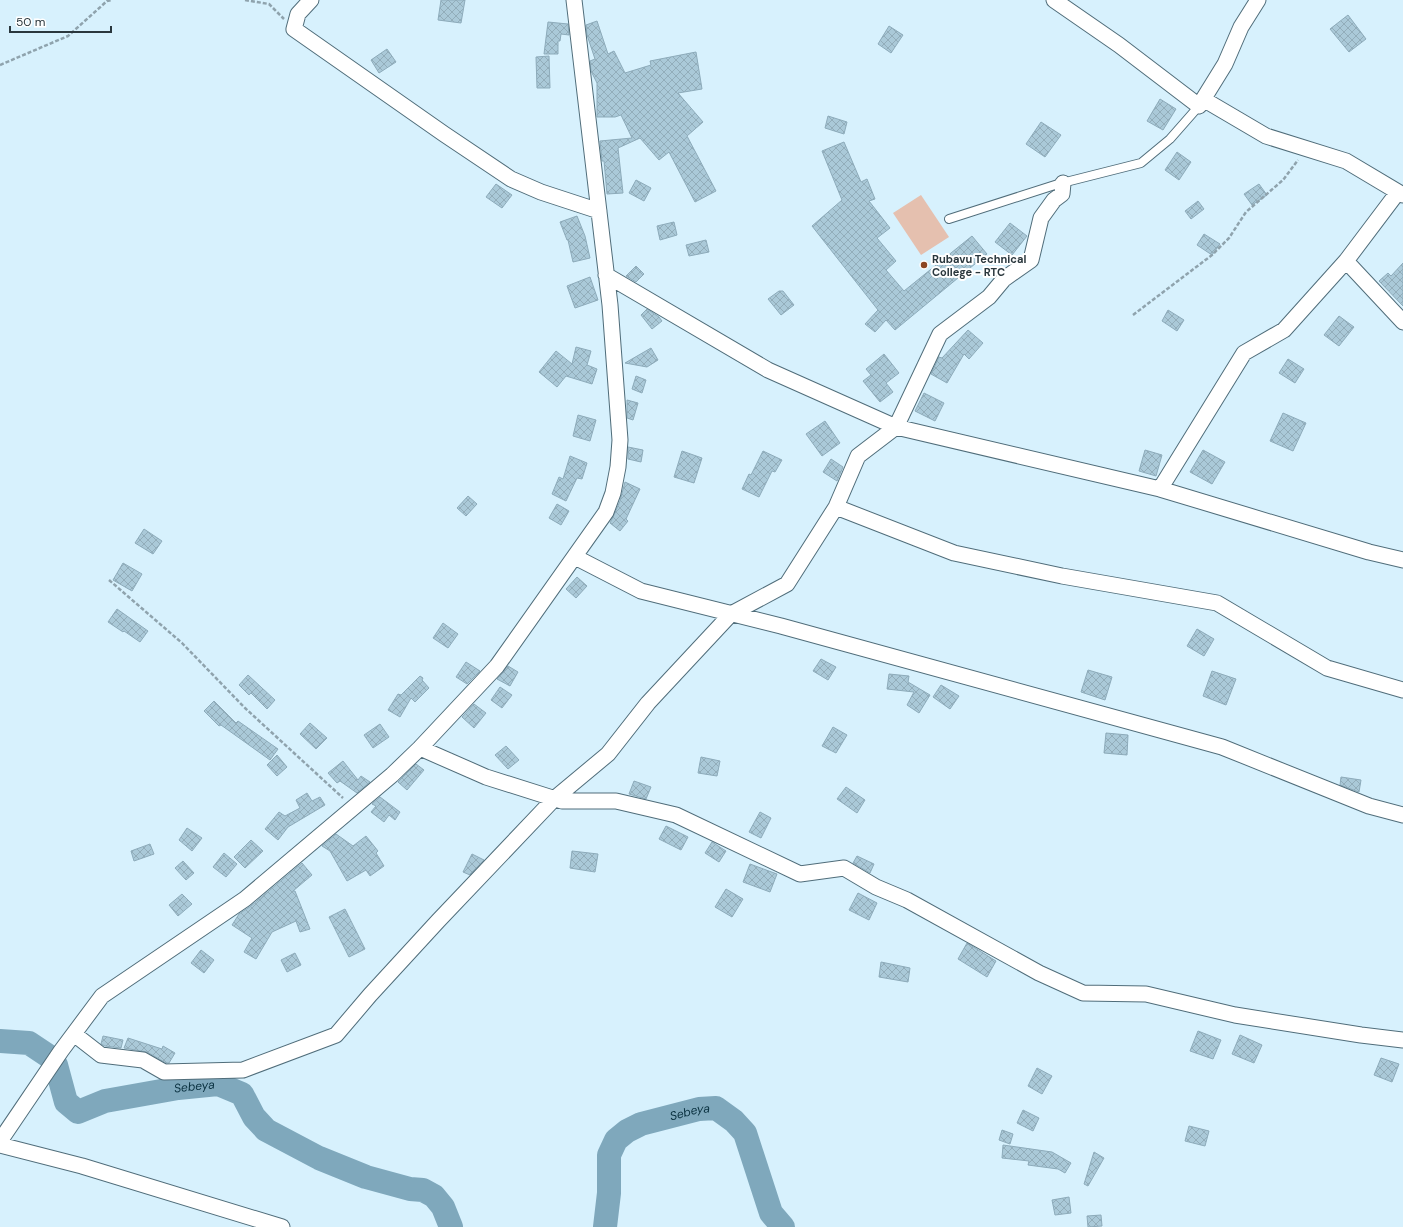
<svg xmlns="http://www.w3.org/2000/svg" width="1403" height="1227" viewBox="0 0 1403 1227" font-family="'DM Sans',sans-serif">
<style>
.park{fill:#e5c0af}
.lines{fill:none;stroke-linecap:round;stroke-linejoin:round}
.river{stroke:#7fa8bc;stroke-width:24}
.building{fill:url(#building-cross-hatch);stroke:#8dabba}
.service-casing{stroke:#506d7a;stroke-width:10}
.minor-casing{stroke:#506d7a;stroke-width:17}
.path{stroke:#8fa3ad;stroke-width:2.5;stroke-dasharray:4 2;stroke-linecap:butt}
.service{stroke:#fff;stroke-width:8}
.minor{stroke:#fff;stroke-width:15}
.poi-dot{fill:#8d4623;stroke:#fff;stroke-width:1.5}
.labels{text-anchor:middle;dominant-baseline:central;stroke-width:4;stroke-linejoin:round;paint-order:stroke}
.poi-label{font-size:11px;font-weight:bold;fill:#2a373d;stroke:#fff;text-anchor:start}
.water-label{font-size:12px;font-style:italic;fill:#09303f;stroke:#fff}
</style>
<defs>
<pattern id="building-cross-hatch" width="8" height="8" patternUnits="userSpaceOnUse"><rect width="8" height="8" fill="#aac9d8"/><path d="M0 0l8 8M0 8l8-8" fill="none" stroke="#92adba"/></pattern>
</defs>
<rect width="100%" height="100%" fill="#d7f1fd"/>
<path class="park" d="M921,195L949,237L921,255L893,213Z"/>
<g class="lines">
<g class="river">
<path id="s1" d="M0,1041L29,1043L50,1057L56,1065L66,1102L78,1112L105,1101L178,1088L218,1084L242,1094L254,1117L266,1130L319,1158L366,1177L410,1189L423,1190L434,1196L443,1207L451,1227"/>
<path id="s2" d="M605,1227L609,1193V1155L616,1140L627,1131L641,1124L699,1109L716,1108L734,1121L745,1133L771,1213L783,1227"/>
</g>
</g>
<path class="building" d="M441,0H465L461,23L438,20Z
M1348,15L1366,39L1349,52L1330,29Z
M597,21L608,54L614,51L625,73L651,65L650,61L696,52L702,89L678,93L703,122L687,136L716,191L695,202L669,152L659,160L640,138L618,148L623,193L607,194L604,161H602L600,141L632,138L621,115L615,117H597V83L591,71L590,61L595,59L587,35L586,25Z
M548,22L568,24L569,35L561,34L560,41H558V54H544Z
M889,26L903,35L891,53L878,44Z
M387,49L396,62L379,73L371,60Z
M549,56L550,88H537L536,57Z
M1160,99L1176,109L1163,130L1147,121Z
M828,116L847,122L844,134L825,128Z
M1041,122L1061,135L1045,157L1026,144Z
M844,142L861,182L867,179L875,199L869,201L890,228L877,238L896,261L886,270L904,291L972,236L987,254L895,330L886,320L875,332L865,324L878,310L812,226L842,200L822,151Z
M1177,152L1191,162L1179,180L1165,170Z
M636,180L651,188L644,201L629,193Z
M496,184L512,195L502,208L486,197Z
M1259,184L1267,195L1252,205L1244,194Z
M1198,201L1204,209L1191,219L1185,211Z
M577,216L585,236L590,258L573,262L568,240H567L560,222Z
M674,222L677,235L660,240L657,226Z
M1010,223L1027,236L1012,255L995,242Z
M1204,234L1220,244L1212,255L1197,245Z
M706,240L709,252L689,256L686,245Z
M1403,263V306L1379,281L1388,273L1391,276Z
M636,266L644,274L636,282L626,276Z
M590,277L598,300L575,308L567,286Z
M779,291H783L794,305L781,315L768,299Z
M647,309L659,317L662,321L652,329L641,315Z
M1168,310L1184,320L1177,331L1162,321Z
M1339,316L1354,327L1339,346L1324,335Z
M968,330L983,343L969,359L964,354L947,383L931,374L939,357L942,358Z
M576,347L591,351L587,365L597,369L592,384L566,376L557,387L539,372L556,351L572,364Z
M651,348L658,360L647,367L625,363Z
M884,354L899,373L886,383L893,392L880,402L863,381L871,375L866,369Z
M1288,359L1304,369L1295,383L1279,373Z
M636,376L646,380L642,393L632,389Z
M924,393L944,403L935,421L915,411Z
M627,400L638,403L633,420L627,418Z
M1283,413L1306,423L1293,451L1270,441Z
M578,415L596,420L590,441L573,436Z
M825,421L840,443L822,456L806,434Z
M628,447L643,450L641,462L628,459Z
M1145,450L1162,455L1156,476L1139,471Z
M1203,450L1225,462L1212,484L1190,472Z
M682,451L702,458L694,483L674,477Z
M763,451L782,460L775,472L772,471L759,497L742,489L749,474L751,475Z
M570,456L587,463L582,479L577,478L566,501L552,494L559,477L563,479Z
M831,459L843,467L837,481L823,472Z
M625,482L640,489L626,519L628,521L620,531L610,523L614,515L620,501Z
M468,496L477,504L466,516L457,508Z
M557,504L569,511L561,525L549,518Z
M144,529L162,541L153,554L135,543Z
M123,563L142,574L132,591L113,580Z
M577,577L587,586L576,598L566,589Z
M117,609L148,631L140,642L124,631L123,632L108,622Z
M443,623L458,634L448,648L433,638Z
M1197,629L1214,639L1204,656L1187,646Z
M821,659L836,667L828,680L813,671Z
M466,662L480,671L467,684L456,677Z
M508,666L518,672L510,686L497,679Z
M1088,670L1112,677L1105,700L1081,692Z
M1212,671L1236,679L1226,705L1203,696Z
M889,674L909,676L908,682L930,695L919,713L907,705L914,692L887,689Z
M248,675L275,700L267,709L251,693L249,695L239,685Z
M420,676L423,678L422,680L429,688L415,702L411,698L400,717L388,710L398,694L401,695Z
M941,685L959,696L950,709L933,697Z
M500,687L512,695L502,708L491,700Z
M214,701L236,723L238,721L278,749L270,760L221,725L219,726L204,711Z
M474,704L486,713L474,728L462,717Z
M310,723L327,738L316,749L300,734Z
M380,724L389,737L373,748L364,735Z
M833,727L847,735L836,753L822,746Z
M1106,733L1128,735L1127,755L1104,753Z
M506,746L519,760L508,769L495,755Z
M277,755L287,767L277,776L267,765Z
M701,757L720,761L717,776L698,773Z
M343,761L358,780L361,776L370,782L357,793L340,781L337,783L328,773Z
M416,764L424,770L407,790L398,782Z
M1341,777L1361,780L1359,792L1340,785Z
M634,781L651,787L646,799L629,794Z
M846,787L865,800L857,813L837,799Z
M307,793L312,801L320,797L325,805L288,827L278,840L265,829L279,812L285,816L300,808L296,800Z
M380,797L400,812L395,820L389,815L384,822L371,812L376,806L372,804Z
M760,812L771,818L761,838L749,832Z
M666,826L688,837L681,850L659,839Z
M187,828L202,838L192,851L179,840Z
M336,834L353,846L366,836L378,851L376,853L384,866L370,876L366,870L347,881L330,851L322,846Z
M251,840L263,851L245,868L234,857Z
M712,842L726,851L719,862L705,853Z
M150,844L154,854L134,861L131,851Z
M572,851L598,854L595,872L570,868Z
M224,853L237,864L226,877L213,867Z
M472,854L484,860L470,875L463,872Z
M857,856L874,864L870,873L853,863Z
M183,861L194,873L186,880L175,868Z
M302,863L312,875L293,891H295L310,929L300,932L296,921L272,932L256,959L244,952L252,938L232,925L239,914L251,906Z
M750,864L777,874L770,892L743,882Z
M726,889L743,899L732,917L715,907Z
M858,893L877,903L869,920L849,910Z
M182,894L192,904L178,916L169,905Z
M345,909L365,949L349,957L329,917Z
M967,943L996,961L987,977L958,959Z
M201,950L214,960L204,973L191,963Z
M295,953L301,965L287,972L281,960Z
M881,962L910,968L908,982L879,977Z
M1198,1031L1221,1040L1213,1059L1190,1051Z
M1240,1035L1262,1045L1254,1063L1232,1054Z
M103,1036L123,1040L121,1048L105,1046L101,1044Z
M128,1038L162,1049L163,1046L175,1053L169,1063H166L147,1052L124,1048Z
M1381,1058L1399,1064L1392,1082L1374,1075Z
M1037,1068L1052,1076L1042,1094L1028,1086Z
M1023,1110L1039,1118L1033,1131L1017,1123Z
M1189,1126L1209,1131L1205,1146L1185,1141Z
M1002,1130L1013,1134L1010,1144L999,1140Z
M1003,1145L1052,1152L1071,1163L1065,1173L1058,1169L1028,1165L1029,1161L1002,1158Z
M1094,1152L1104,1158L1088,1186L1084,1184Z
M1069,1197L1071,1213L1055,1215L1052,1200Z
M1101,1215L1102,1226L1088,1227L1087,1216Z"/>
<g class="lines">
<g class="service-casing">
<path id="service" d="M949,219L1058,184L1141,163L1170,139L1199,106"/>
</g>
<g class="minor-casing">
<path id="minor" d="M311,0L298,14L294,29L444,134L511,179L541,192L599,211
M1054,0L1119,45L1199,106L1225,64L1241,27L1258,0
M1203,99L1266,136L1346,161L1403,195
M1346,261L1403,322
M606,275L768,370L896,427L1160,489L1369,552L1403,560
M1160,489L1244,353L1284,330L1346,261L1398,192
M836,507L954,553L1062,576L1217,603L1327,668L1403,690
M575,557L641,591L781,626L1222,747L1369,806L1403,815
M420,748L486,777L562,801H616L676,815L800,874L844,868L876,887L907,900L1039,973L1083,993L1146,994L1235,1015L1361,1035L1403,1040
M74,1034L101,1055L143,1060L164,1072L243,1070L336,1035L370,995L438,921L554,799L608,754L648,703L731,614L787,584L836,507L858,456L896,427L940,334L989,297L1004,279L1031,260L1041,218L1054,200L1062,194L1063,183
M0,1141L61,1051L102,996L245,899L392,775L420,748L497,666L606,512L613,493L618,467L620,440L610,305L574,0
M0,1145L82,1166L282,1227"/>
</g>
<path class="path" d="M245,0L269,4L284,19
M0,65L68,36L107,1L112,0
M1133,315L1212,255L1229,238L1246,212L1283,180L1298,160
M109,580L182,643L245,708L343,798"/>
<use href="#service" class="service"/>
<use href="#minor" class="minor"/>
</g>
<circle class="poi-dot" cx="924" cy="265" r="4"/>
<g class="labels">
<g class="poi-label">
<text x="932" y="259">Rubavu Technical<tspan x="932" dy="13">College - RTC</tspan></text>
</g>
<g class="water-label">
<text stroke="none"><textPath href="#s1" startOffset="238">Sebeya</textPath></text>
<text stroke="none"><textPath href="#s2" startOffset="169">Sebeya</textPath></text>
</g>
</g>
<path d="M10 26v6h101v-6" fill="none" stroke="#2a373d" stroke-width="2"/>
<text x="16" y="26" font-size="12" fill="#2a373d" stroke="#ffffff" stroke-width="3" paint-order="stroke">50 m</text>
</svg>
